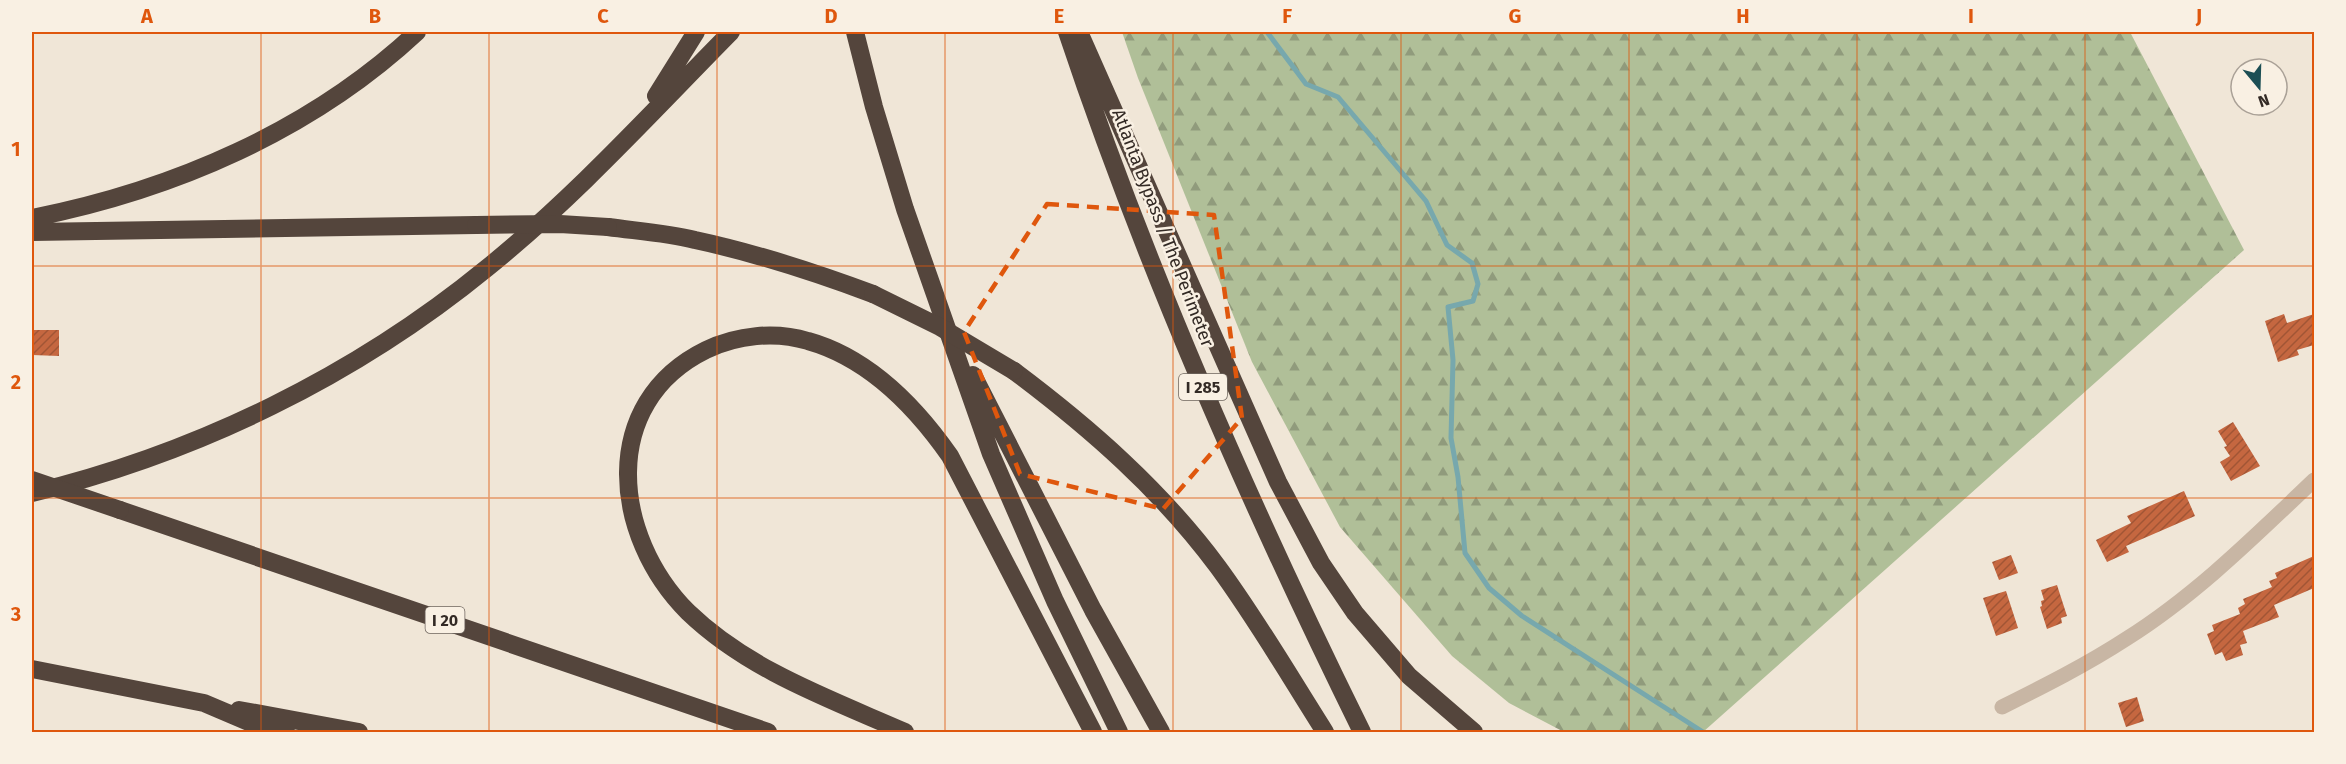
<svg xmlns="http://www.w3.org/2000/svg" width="2346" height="764" viewBox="0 0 2346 764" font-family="'Fira Sans',sans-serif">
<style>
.forest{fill:url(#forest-firs)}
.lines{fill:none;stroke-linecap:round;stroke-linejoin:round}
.stream{stroke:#77a8ad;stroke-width:5}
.building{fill:url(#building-hatch)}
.minor{stroke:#c8b6a4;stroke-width:15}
.motorway{stroke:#54453c;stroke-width:18}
.motorway-bridge{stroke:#54453c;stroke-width:18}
.marked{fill:none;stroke:#df570d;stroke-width:4.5;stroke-dasharray:12 8;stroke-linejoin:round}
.grid{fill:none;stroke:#df570d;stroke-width:1.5;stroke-opacity:0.55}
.labels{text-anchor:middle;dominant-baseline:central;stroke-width:5;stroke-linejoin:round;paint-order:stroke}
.shield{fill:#f9f0e3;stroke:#6e655e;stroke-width:1.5}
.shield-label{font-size:16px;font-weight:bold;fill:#332a25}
.street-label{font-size:18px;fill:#332a25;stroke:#f9f0e3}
.neatline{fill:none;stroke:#df570d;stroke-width:2}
.grid-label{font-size:20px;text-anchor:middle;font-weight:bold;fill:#df570d}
</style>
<defs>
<pattern id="forest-firs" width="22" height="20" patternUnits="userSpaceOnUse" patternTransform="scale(1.5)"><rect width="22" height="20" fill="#b0bf98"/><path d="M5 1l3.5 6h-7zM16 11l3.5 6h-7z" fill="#909b7c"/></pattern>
<pattern id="building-hatch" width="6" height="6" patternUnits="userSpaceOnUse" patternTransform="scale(1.5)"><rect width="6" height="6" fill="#c56740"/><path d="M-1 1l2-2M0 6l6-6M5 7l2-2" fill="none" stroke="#a15535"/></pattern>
</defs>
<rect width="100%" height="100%" fill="#f0e6d7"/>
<path class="forest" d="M1122,32H2130L2244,250L1703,732H1564L1509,703L1452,656L1340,527L1252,362L1138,78Z"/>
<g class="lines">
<path class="stream" d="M1267,32L1306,84L1338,97L1426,201L1447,245L1472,263L1478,284L1473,301L1448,307L1453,360L1451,438L1458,477L1465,553L1489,588L1522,616L1703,732"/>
</g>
<path class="building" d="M2284,314L2287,323L2314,314V345L2297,350L2299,355L2278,362L2265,321Z
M32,330H59V356L32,355Z
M2233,422L2260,466L2231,481L2220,462L2230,456L2224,447L2227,446L2218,431Z
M2184,491L2195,516L2126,546L2129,552L2107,562L2096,540L2131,523L2127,516Z
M2011,555L2018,573L1999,580L1992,562Z
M2314,556V588L2274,605L2279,617L2243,631L2247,643L2240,645L2243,655L2226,661L2222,652L2215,655L2207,634L2214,631L2212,625L2240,614L2238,608L2245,604L2243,599L2272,587L2269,581L2277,578L2275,573Z
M2057,585L2067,616L2061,618L2062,623L2047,629L2040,607L2042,606L2041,601L2044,600L2041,590Z
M2006,591L2018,628L1996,636L1983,598Z
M2137,697L2144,721L2126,727L2118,703Z"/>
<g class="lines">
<path class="minor" d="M2002,707C2044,686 2086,665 2126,639C2196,595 2255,536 2314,480"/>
<path class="motorway" d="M855,32L874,107L905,209L991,454L1055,601L1119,732
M1067,32C1147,272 1250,505 1362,732
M1079,32L1278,482L1321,563L1355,613L1409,676L1474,732
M656,96L696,32
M32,218C173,190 311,131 417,32
M608,227C637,231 667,233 695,240C756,253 814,272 873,294
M32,232L476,225
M1014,371C1090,428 1161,490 1218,567C1257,620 1290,677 1325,732
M973,375L1093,610L1161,732
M32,493C197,453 355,376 487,268C575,197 652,112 731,32
M120,510L768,732
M32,669L204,703L258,726L286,732
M239,710L359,732
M905,732C830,699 748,670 688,612C612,536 598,403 706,350C737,335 775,331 808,341C869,358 915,406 950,456L1093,732"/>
<path class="motorway-bridge" d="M476,225L560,224L608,227
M873,294L940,327L1014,371
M32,480L120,510"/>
</g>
<path class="marked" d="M1047,204L1214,215L1242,418L1163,509L1020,474L964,332Z"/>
<path class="grid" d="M261,32V732M489,32V732M717,32V732M945,32V732M1173,32V732M1401,32V732M1629,32V732M1857,32V732M2085,32V732M32,266H2314M32,498H2314"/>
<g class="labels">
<g class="shield">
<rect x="1179" y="374" width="48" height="26" rx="4.5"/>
<rect x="425.5" y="607" width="39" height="26" rx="4.5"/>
</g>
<g class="shield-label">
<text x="1203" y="387">I 285</text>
<text x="445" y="620">I 20</text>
</g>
<g class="street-label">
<text transform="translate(1163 228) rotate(69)">Atlanta Bypass / The Perimeter</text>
</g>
</g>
<rect width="2346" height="764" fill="none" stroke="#f9f0e3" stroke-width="66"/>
<g transform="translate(2259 87) rotate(161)"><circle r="28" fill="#f9f0e3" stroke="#aaa197" stroke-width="1.5"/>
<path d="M0-4.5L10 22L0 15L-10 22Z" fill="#1c4e54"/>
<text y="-9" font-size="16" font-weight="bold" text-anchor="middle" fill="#332a25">N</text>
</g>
<rect x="33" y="33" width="2280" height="698" class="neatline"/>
<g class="grid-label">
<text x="147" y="23">A</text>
<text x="375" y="23">B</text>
<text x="603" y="23">C</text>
<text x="831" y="23">D</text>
<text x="1059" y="23">E</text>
<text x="1287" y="23">F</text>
<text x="1515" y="23">G</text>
<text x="1743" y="23">H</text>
<text x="1971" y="23">I</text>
<text x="2199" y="23">J</text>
<text x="16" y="156">1</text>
<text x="16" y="389">2</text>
<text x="16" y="621">3</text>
</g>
</svg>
